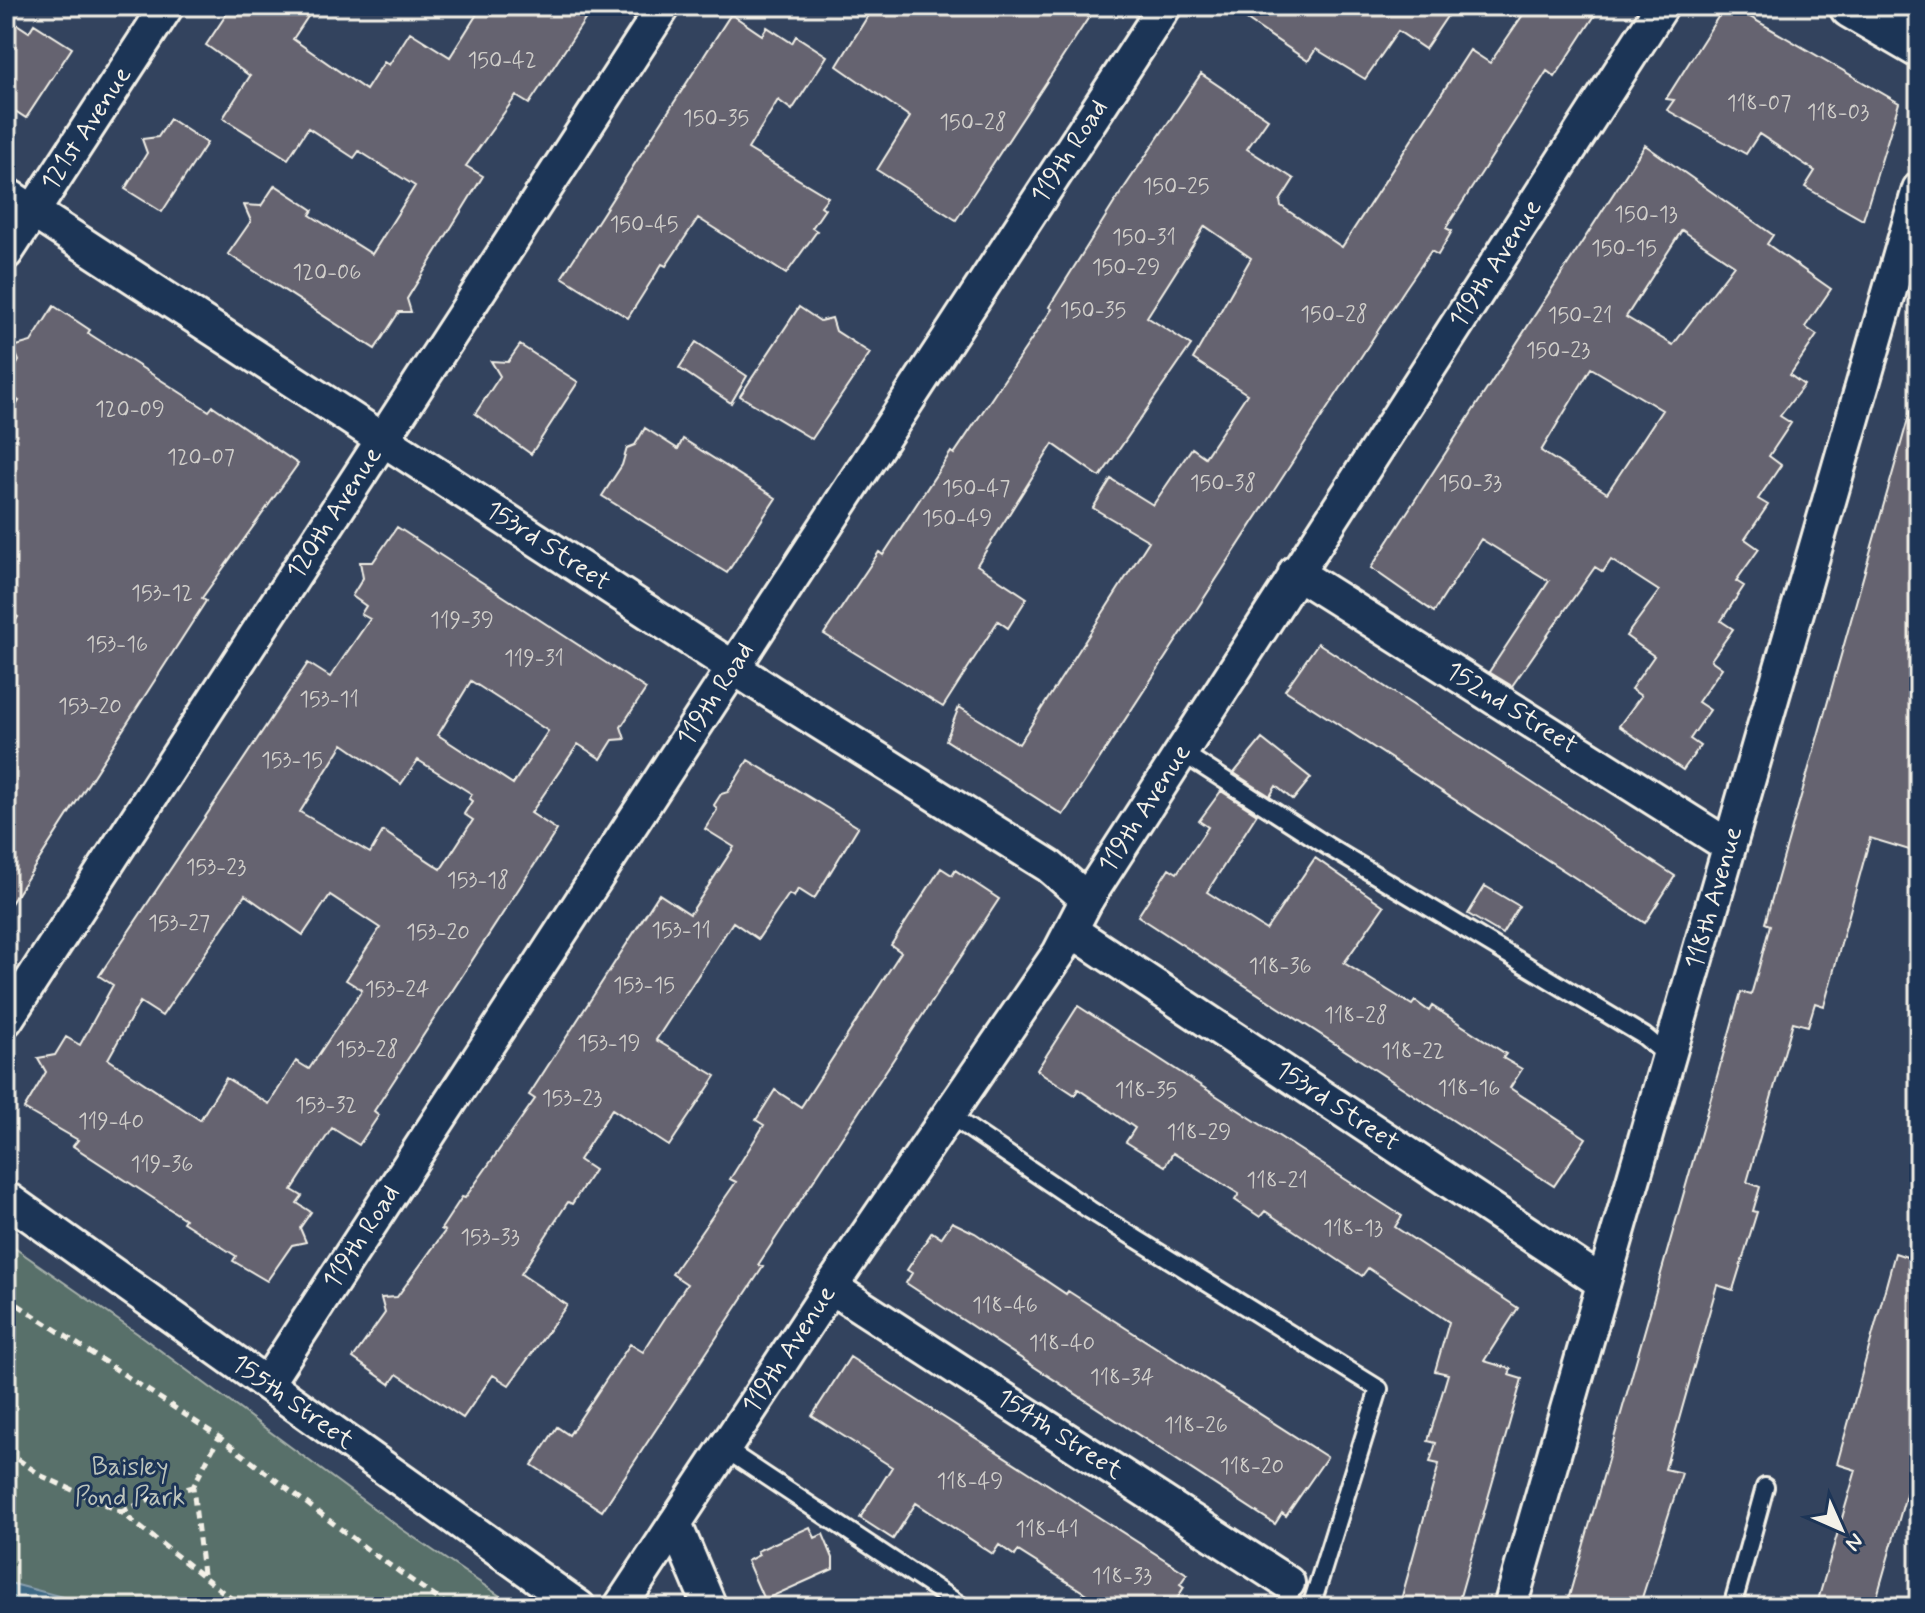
<svg xmlns="http://www.w3.org/2000/svg" width="1925" height="1613" viewBox="0 0 1925 1613" font-family="Mynerve,sans-serif">
<style>
.green{fill:#586f6b;stroke:#a6b0aa;stroke-width:2}
.water{fill:#3e6785;stroke:#879ead;stroke-width:2}
.building{fill:#656370;stroke:#f4f1e8;stroke-width:2;fill-rule:evenodd}
.lines{fill:none;stroke-linecap:round;stroke-linejoin:round}
.lane-casing{stroke:#f4f1e8;stroke-width:22}
.street-casing{stroke:#f4f1e8;stroke-width:38}
.secondary-casing{stroke:#f4f1e8;stroke-width:50}
.path{stroke:#f4f1e8;stroke-width:5;stroke-dasharray:8 6;stroke-linecap:butt}
.lane{stroke:#1d3557;stroke-width:16}
.street{stroke:#1d3557;stroke-width:32}
.secondary{stroke:#1d3557;stroke-width:44}
.labels{text-anchor:middle;dominant-baseline:central;stroke-width:6;stroke-linejoin:round;paint-order:stroke}
.number-label{font-size:22px;fill:#d0ceca}
.street-label{font-size:26px;fill:#f4f1e8;stroke:#1d3557}
.park-label{font-size:26px;fill:#bdc4bc;stroke:#1d3557}
</style>
<rect width="100%" height="100%" fill="#33435e"/>
<filter id="ink" filterUnits="userSpaceOnUse"><feTurbulence type="fractalNoise" baseFrequency=".0125" numOctaves="2"/><feDisplacementMap in="SourceGraphic" scale="16" xChannelSelector="R" yChannelSelector="G"/><feConvolveMatrix kernelMatrix="1 2 1 2 8 2 1 2 1" color-interpolation-filters="sRGB"/></filter>
<g filter="url(#ink)">
<path class="green" d="M6,1242L138,1334L403,1530L516,1607H6Z"/>
<path class="water" d="M6,1582L100,1607H6Z"/>
<path class="building" d="M232,6H315L293,39L366,90L384,62L389,65L410,32L450,57L482,6H594L529,104L516,96L466,166L483,176L407,299L411,312H399L375,349L228,254L251,221L244,205L261,206L275,185L313,210L310,215L372,254L415,186L359,151L354,158L308,128L288,159L223,118L250,76L206,45Z
M874,6H1073L1089,17L956,220L877,170L910,117L837,66Z
M1226,6H1454L1425,49L1398,31L1365,79L1316,49L1308,61Z
M1529,6H1601L1555,77L1547,71L1446,228L1452,231L1438,255L1431,251L1405,289L1063,815L946,740L959,707L1019,744L1149,541L1093,508L1111,479L1153,505L1192,448L1205,457L1247,394L1193,359L1251,258L1205,226L1147,317L1191,345L1100,477L1053,444L977,565L1027,598L1008,628L998,621L943,707L824,634L879,552L883,555L951,452L954,454L1052,309L1049,307L1116,200L1201,74L1268,119L1247,149L1294,179L1280,201L1281,206L1342,247L1470,50L1490,63Z
M1725,6H1731L1899,103L1863,220L1805,187L1815,171L1759,134L1746,154L1667,110L1674,100L1666,99Z
M731,14L762,35L767,27L792,43L796,36L827,56L792,110L778,100L748,149L828,197L821,206L825,209L812,228L817,231L786,274L698,218L666,266L662,264L628,318L562,277Z
M6,17L29,32L34,24L72,48L26,118L6,105Z
M170,119L207,143L162,212L125,189L147,153L142,139L158,137Z
M1645,145L1773,235L1767,244L1831,289L1805,327L1817,335L1790,375L1804,385L1780,416L1791,423L1769,456L1781,465L1758,499L1768,505L1745,539L1759,549L1736,581L1744,586L1721,621L1733,629L1711,660L1722,668L1698,702L1710,710L1690,739L1700,746L1683,770L1619,726L1641,696L1631,689L1654,656L1626,636L1659,591L1611,560L1603,572L1595,567L1512,686L1489,672L1549,581L1481,539L1434,612L1371,568ZM1682,230L1734,265L1673,345L1626,317ZM1591,368L1662,410L1607,493L1541,451Z
M54,306L90,330L88,333L209,411L213,406L298,464L202,598L206,601L6,911V635L18,617L6,609V421L19,401L6,392V382L19,361L13,347L31,342Z
M799,307L820,321L832,318L836,331L870,353L812,439L740,396Z
M696,342L747,376L731,403L679,368Z
M520,345L578,382L531,454L475,414L500,376L491,361L508,362Z
M1910,412L1919,413V853L1870,838L1824,1006L1815,1003L1808,1026L1793,1022L1747,1182L1760,1187L1753,1211L1757,1212L1733,1290L1717,1285L1665,1469L1682,1473L1639,1607H1566L1741,992L1751,995L1759,967L1770,925L1765,923L1778,877Z
M645,428L678,449L683,439L776,498L727,573L602,496L622,465L627,448L635,445Z
M397,527L646,689L621,727L625,739L613,740L601,759L578,744L531,813L557,830L374,1111L379,1115L359,1145L332,1128L292,1190L302,1196L297,1203L311,1212L300,1228L306,1242L292,1245L267,1281L233,1261L236,1256L183,1222L185,1219L73,1146L78,1140L24,1109L46,1072L38,1058L55,1055L66,1037L80,1045L113,985L99,976L308,663L330,677L370,619L361,614L366,606L352,596L363,578L360,562H373ZM471,681L548,731L513,784L438,735ZM343,744L401,784L418,760L472,794L469,799L472,801L464,814L473,820L441,869L383,831L370,853L300,812ZM245,895L303,935L330,895L380,928L346,980L362,990L309,1069L296,1061L269,1104L226,1078L200,1120L108,1059L140,1002L162,1016Z
M1318,643L1675,876L1645,923L1285,690Z
M1262,739L1311,778L1293,800L1276,786L1270,796L1234,773Z
M748,760L858,827L814,899L798,889L794,897L789,894L758,939L733,922L656,1040L716,1076L669,1146L612,1109L579,1160L594,1170L572,1204L568,1202L521,1274L567,1305L509,1385L493,1375L463,1418L397,1374L390,1384L353,1358L385,1313L381,1298L397,1297L445,1231L441,1229L462,1197L465,1198L535,1099L529,1095L659,894L690,914L734,847L705,829L717,810L714,805L721,794L728,792Z
M1221,791L1257,814L1207,892L1266,930L1315,858L1384,906L1344,963L1412,1005L1415,1001L1429,1011L1432,1006L1506,1054L1503,1058L1522,1069L1510,1088L1586,1138L1554,1186L1138,916L1169,868L1177,873L1208,827L1199,821Z
M941,868L952,875L955,870L999,899L758,1265L763,1267L602,1511L532,1465L557,1427L569,1435L630,1344L643,1352L687,1284L672,1274L736,1182L730,1179L764,1125L756,1120L775,1090L801,1107L901,952L891,945Z
M1485,886L1519,906L1502,934L1468,914Z
M1078,1006L1402,1216L1395,1227L1518,1308L1484,1361L1511,1369L1509,1375L1522,1379L1457,1607H1399L1439,1464L1430,1462L1436,1443L1428,1441L1448,1374L1435,1371L1449,1322L1368,1268L1362,1276L1265,1211L1260,1217L1235,1200L1239,1194L1173,1153L1165,1166L1126,1142L1135,1128L1078,1089L1075,1095L1037,1070Z
M952,1222L975,1233L1066,1294L1068,1291L1327,1457L1286,1516L1282,1513L1275,1524L906,1283L912,1273L907,1270L932,1232L941,1238Z
M1895,1253L1919,1261V1449L1874,1607H1816L1856,1470L1837,1464Z
M850,1357L1187,1574L1180,1584L1184,1587L1172,1607H1107L1018,1551L1015,1556L999,1545L993,1554L916,1503L893,1539L860,1518L892,1467L812,1416Z
M810,1527L815,1538L823,1534L833,1558V1569L764,1600L747,1561L759,1555L757,1551Z"/>
<g class="lines">
<g class="lane-casing">
<path id="lane" d="M1181,752L1329,847L1644,1036L1668,1056
M948,1114L1090,1210L1379,1389L1311,1607
M725,1449L963,1607
M1732,1607L1765,1487"/>
</g>
<g class="street-casing">
<g id="street">
<path id="s1" d="M6,194L771,692L1049,866L1087,899"/>
<path id="s2" d="M6,253L167,6"/>
<path id="s3" d="M1295,572L1729,846"/>
<path id="s4" d="M1072,931L1603,1283"/>
<path id="s5" d="M6,1020L664,6"/>
<path id="s6" d="M6,1198L579,1607"/>
<path id="s7" d="M831,1287L1288,1583"/>
<path id="s8" d="M267,1383L1165,6"/>
<path d="M675,1524L710,1607"/>
<path id="s9" d="M620,1607L831,1287L1059,953L1087,899L1662,6"/>
<path id="s10" d="M1510,1607L1919,189"/>
</g>
</g>
<g class="secondary-casing">
<path id="secondary" d="M1852,6L1919,45"/>
</g>
<path class="path" d="M6,1297L219,1437L375,1555L450,1607
M6,1451L42,1476L121,1512L242,1607
M121,1512L154,1497L193,1487
M203,1574L193,1487L219,1437"/>
<use href="#lane" class="lane"/>
<use href="#street" class="street"/>
<use href="#secondary" class="secondary"/>
</g>
</g>
<g class="labels">
<g class="number-label">
<text x="502" y="61">150-42</text>
<text x="1759" y="104">118-07</text>
<text x="1838" y="113">118-03</text>
<text x="716" y="119">150-35</text>
<text x="973" y="123">150-28</text>
<text x="1176" y="187">150-25</text>
<text x="1646" y="215">150-13</text>
<text x="644" y="225">150-45</text>
<text x="1144" y="238">150-31</text>
<text x="1624" y="249">150-15</text>
<text x="1126" y="268">150-29</text>
<text x="327" y="273">120-06</text>
<text x="1093" y="311">150-35</text>
<text x="1334" y="315">150-28</text>
<text x="1580" y="316">150-21</text>
<text x="1558" y="351">150-23</text>
<text x="130" y="410">120-09</text>
<text x="201" y="458">120-07</text>
<text x="1223" y="484">150-38</text>
<text x="1470" y="484">150-33</text>
<text x="976" y="489">150-47</text>
<text x="957" y="519">150-49</text>
<text x="162" y="594">153-12</text>
<text x="462" y="621">119-39</text>
<text x="117" y="645">153-16</text>
<text x="534" y="659">119-31</text>
<text x="329" y="700">153-11</text>
<text x="90" y="707">153-20</text>
<text x="292" y="761">153-15</text>
<text x="216" y="868">153-23</text>
<text x="478" y="881">153-18</text>
<text x="179" y="924">153-27</text>
<text x="681" y="931">153-11</text>
<text x="438" y="933">153-20</text>
<text x="1280" y="967">118-36</text>
<text x="644" y="986">153-15</text>
<text x="397" y="990">153-24</text>
<text x="1356" y="1016">118-28</text>
<text x="609" y="1044">153-19</text>
<text x="367" y="1050">153-28</text>
<text x="1413" y="1052">118-22</text>
<text x="1469" y="1089">118-16</text>
<text x="1146" y="1091">118-35</text>
<text x="572" y="1099">153-23</text>
<text x="326" y="1106">153-32</text>
<text x="111" y="1122">119-40</text>
<text x="1199" y="1133">118-29</text>
<text x="162" y="1165">119-36</text>
<text x="1277" y="1181">118-21</text>
<text x="1353" y="1229">118-13</text>
<text x="490" y="1238">153-33</text>
<text x="1005" y="1306">118-46</text>
<text x="1062" y="1344">118-40</text>
<text x="1122" y="1378">118-34</text>
<text x="1196" y="1426">118-26</text>
<text x="1252" y="1467">118-20</text>
<text x="970" y="1482">118-49</text>
<text x="1047" y="1530">118-41</text>
<text x="1122" y="1577">118-33</text>
</g>
<g class="street-label">
<text stroke="none"><textPath href="#s2" startOffset="148">121st Avenue</textPath></text>
<text stroke="none"><textPath href="#s8" startOffset="1470">119th Road</textPath></text>
<text stroke="none"><textPath href="#s9" startOffset="1604">119th Avenue</textPath></text>
<text stroke="none"><textPath href="#s5" startOffset="604">120th Avenue</textPath></text>
<text stroke="none"><textPath href="#s1" startOffset="646">153rd Street</textPath></text>
<text stroke="none"><textPath href="#s8" startOffset="822">119th Road</textPath></text>
<text stroke="none"><textPath href="#s3" startOffset="256">152nd Street</textPath></text>
<text stroke="none"><textPath href="#s9" startOffset="956">119th Avenue</textPath></text>
<text stroke="none"><textPath href="#s10" startOffset="738">118th Avenue</textPath></text>
<text stroke="none"><textPath href="#s4" startOffset="318">153rd Street</textPath></text>
<text stroke="none"><textPath href="#s8" startOffset="174">119th Road</textPath></text>
<text stroke="none"><textPath href="#s9" startOffset="308">119th Avenue</textPath></text>
<text stroke="none"><textPath href="#s6" startOffset="352">155th Street</textPath></text>
<text stroke="none"><textPath href="#s7" startOffset="272">154th Street</textPath></text>
</g>
<g class="park-label">
<text x="130" y="1468">Baisley<tspan x="130" dy="30">Pond Park</tspan></text>
</g>
</g>
<rect width="1925" height="1613" fill="none" stroke="#1d3557" stroke-width="32"/>
<rect x="16" y="16" width="1893" height="1581" fill="none" stroke="#f4f1e8" stroke-width="3" filter="url(#ink)"/>
<g transform="translate(1841 1529) rotate(135)" stroke="#1d3557" stroke-width="6" paint-order="stroke">
<path d="M0-6L14 30L0 20L-14 30Z" fill="#f4f1e8"/>
<text y="-12" font-size="22" font-weight="bold" text-anchor="middle" fill="#f4f1e8">N</text>
</g>
</svg>
